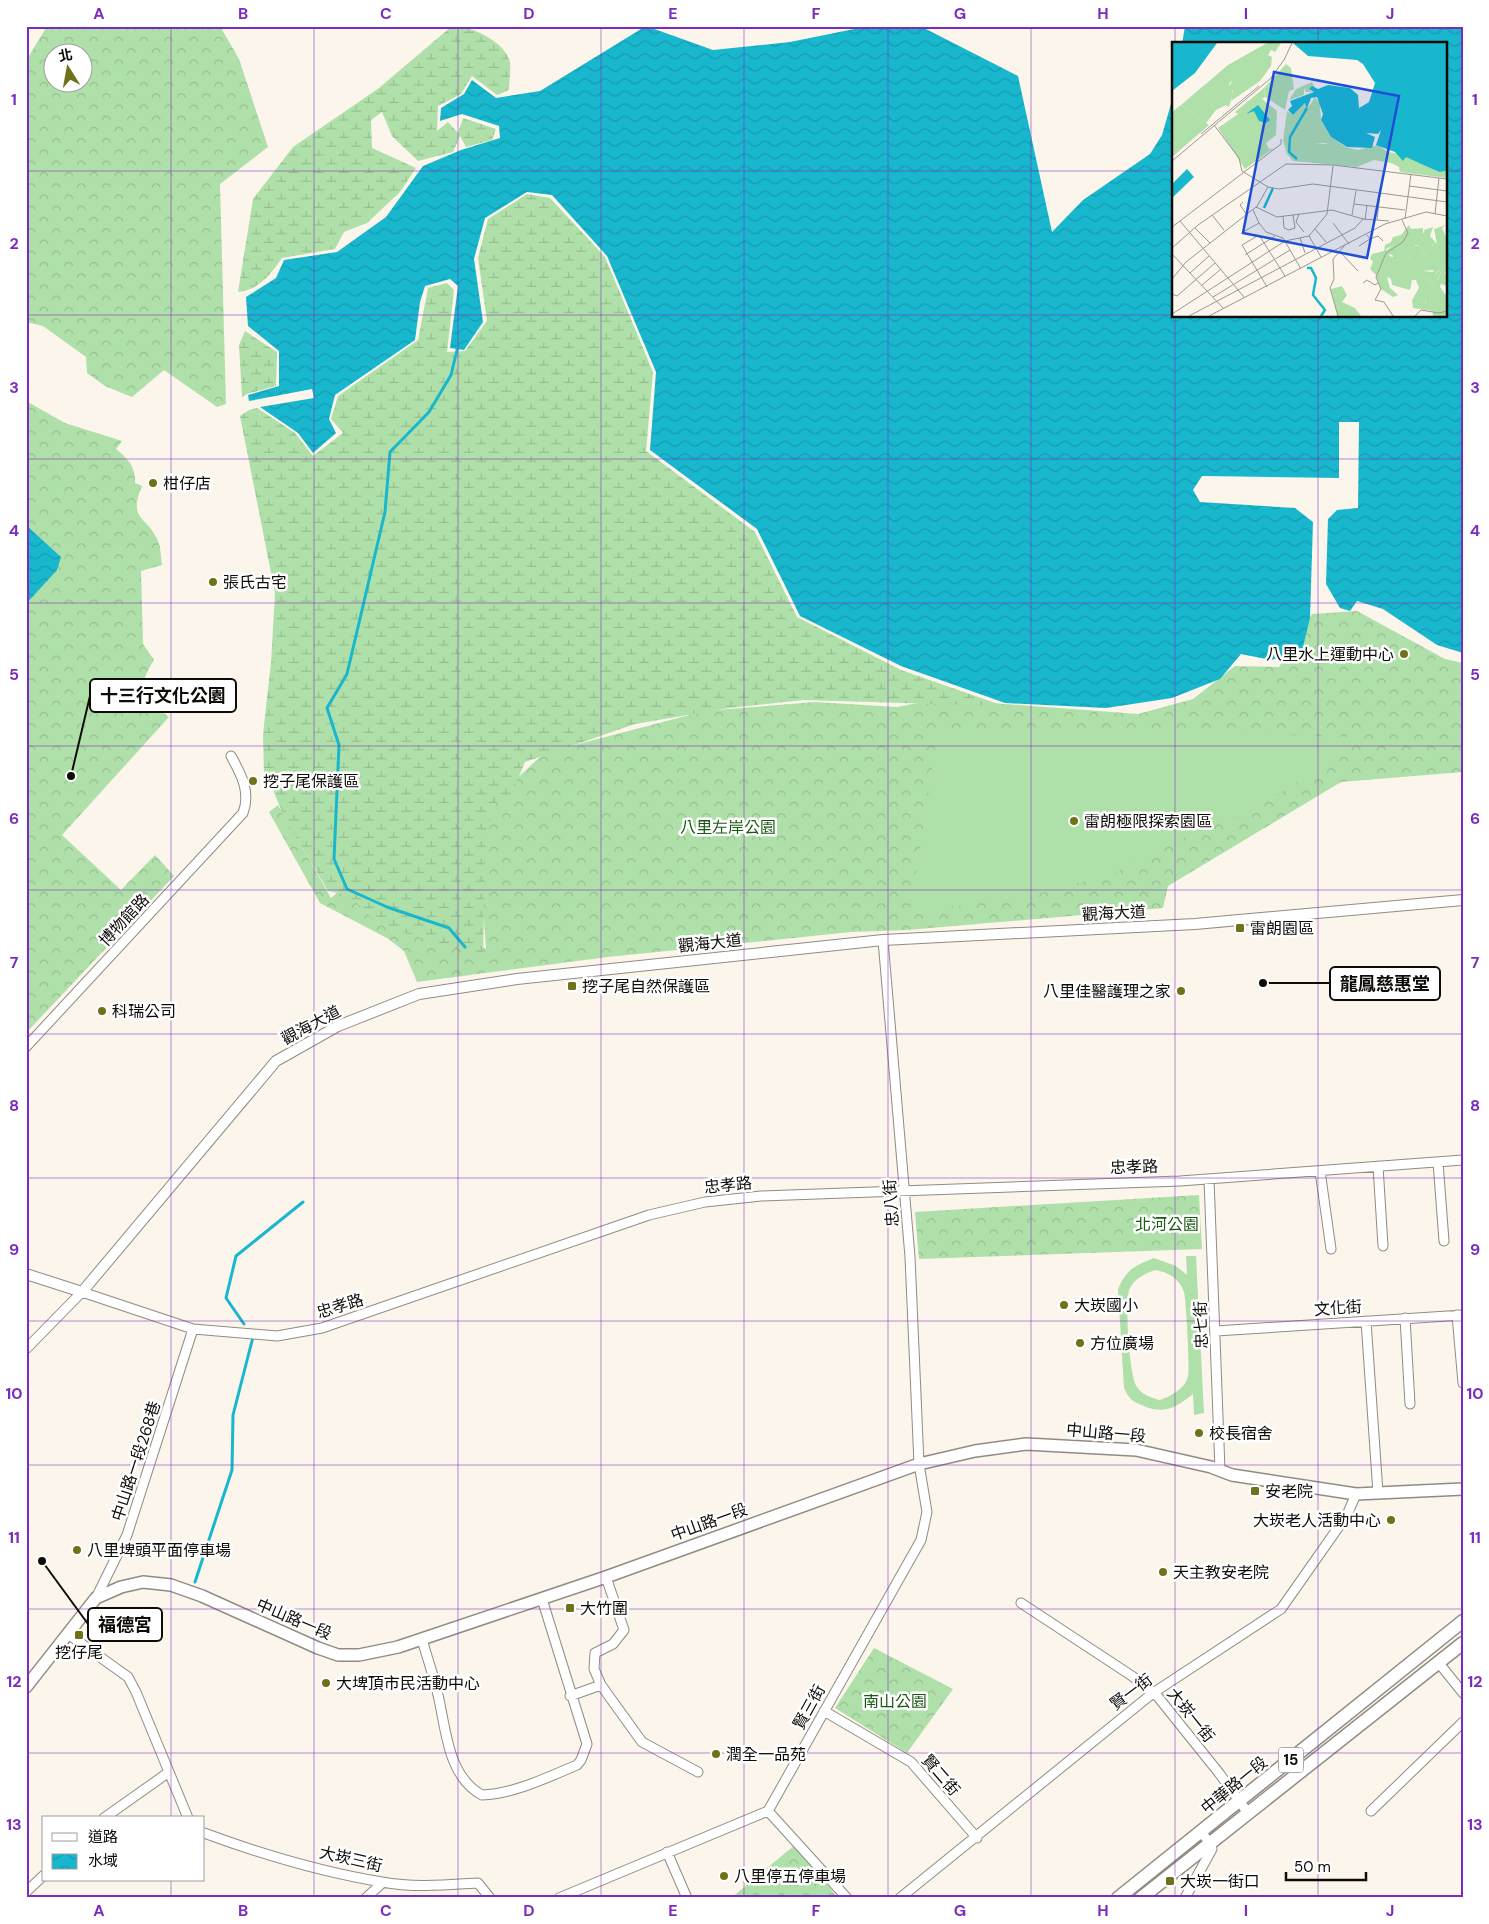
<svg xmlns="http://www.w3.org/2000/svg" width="1489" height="1924" viewBox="0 0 1489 1924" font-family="'DM Sans','Noto Sans TC',sans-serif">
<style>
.forest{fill:url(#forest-crowns);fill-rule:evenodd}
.wetland{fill:url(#wetland-marsh)}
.garden{fill:#b0e0a9;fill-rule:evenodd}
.water{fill:url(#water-waves)}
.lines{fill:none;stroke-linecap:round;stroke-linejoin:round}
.stream{stroke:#18b7ce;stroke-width:3}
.minor-casing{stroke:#918b83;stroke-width:11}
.tertiary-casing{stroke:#918b83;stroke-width:12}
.secondary-casing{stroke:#918b83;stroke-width:14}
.primary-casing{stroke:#918b83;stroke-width:15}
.minor{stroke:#fff;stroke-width:9}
.tertiary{stroke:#fff;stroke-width:10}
.secondary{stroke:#fff;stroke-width:11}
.primary{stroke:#fff;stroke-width:12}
.grid{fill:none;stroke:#7b2cbf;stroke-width:1;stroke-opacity:0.55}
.poi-dot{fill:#6f7218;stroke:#fff;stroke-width:2}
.labels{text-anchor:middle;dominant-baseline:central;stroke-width:5;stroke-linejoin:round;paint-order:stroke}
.shield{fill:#fff;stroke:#565553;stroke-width:1}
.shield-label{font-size:15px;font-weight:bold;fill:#0e0c09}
.poi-label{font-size:16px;fill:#0e0c09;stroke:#fff;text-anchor:start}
.park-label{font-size:16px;fill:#195911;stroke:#fff}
.street-label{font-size:16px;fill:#0e0c09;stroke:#fff}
.inset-river{fill:none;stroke:#18b7ce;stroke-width:2.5}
.inset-road{fill:none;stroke:#9c9891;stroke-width:1}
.view{fill:#1d4ed8;fill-opacity:0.15;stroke:#1d4ed8;stroke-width:2.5}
.inset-edge{fill:none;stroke:#0e0c09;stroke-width:2.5}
.leader{fill:none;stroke:#0e0c09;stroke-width:2}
.callout-dot{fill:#0e0c09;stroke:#fff;stroke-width:2}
.callout{fill:#fff;stroke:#0e0c09;stroke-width:2}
.callout-label{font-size:18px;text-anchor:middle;font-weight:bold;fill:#0e0c09}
.neatline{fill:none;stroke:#7b2cbf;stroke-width:2}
.grid-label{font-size:16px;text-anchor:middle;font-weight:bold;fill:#7b2cbf}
</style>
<defs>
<pattern id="forest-crowns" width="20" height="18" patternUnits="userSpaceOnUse" patternTransform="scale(1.25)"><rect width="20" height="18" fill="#b0e0a9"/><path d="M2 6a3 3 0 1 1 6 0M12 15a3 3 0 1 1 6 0" fill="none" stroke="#96bf90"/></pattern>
<pattern id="wetland-marsh" width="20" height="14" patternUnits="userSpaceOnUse" patternTransform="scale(1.25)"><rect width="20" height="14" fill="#b0e0a9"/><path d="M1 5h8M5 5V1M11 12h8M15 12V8" fill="none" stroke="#96bf90"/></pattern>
<pattern id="water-waves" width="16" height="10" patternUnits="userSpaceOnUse" patternTransform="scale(1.25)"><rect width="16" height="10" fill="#18b7ce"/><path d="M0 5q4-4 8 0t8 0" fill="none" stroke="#159cb0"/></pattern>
</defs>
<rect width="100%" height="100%" fill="#fbf5ec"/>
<path class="forest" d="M47,26H220L239,59L268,147L220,184L226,404L217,407L164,370L132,397L105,386L87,373L86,357L43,326L26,322V61ZM52,52H82V82H52Z
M26,401L65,423L122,441L116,449C128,459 136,467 135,483L142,486C127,521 148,516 158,541C161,548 161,558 162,565L141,571L143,644L154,660C135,690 142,698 169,717L62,835L121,890L155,855L174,876L26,1033Z
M1357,611L1445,659L1463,663V772L1341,782L1168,886L1163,908L907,930L851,932L608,957L417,982L404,951L387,938L320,903L269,812L278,805L331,898L346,885L423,916L486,949L476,803L508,787L544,753L705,711L815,702L897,707L938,699L1138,714L1193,699L1235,666L1279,667L1312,614Z
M1199,1195L1202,1249L919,1259L915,1212Z
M874,1648L953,1689L907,1753L835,1708Z
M795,1845L838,1898H731Z"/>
<path class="wetland" d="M452,26C471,26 505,41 510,62C511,71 509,81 509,90L497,95L472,76L461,94L438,106L437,131L448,122L458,133L463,118L496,129L492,140L466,147L460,136L453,152L418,161L392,136L382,112L371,120L372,148L416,168L400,192L367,223L344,232L335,249L282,258C271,274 259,290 238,292L253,199L293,147L379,88Z
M527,194L550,198L605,257L653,372L646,451L755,532L797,617L901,670L1004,706L803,700L729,708L635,724L525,762L513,791L497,802L486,831L483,954C448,946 412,938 379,922C357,910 361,896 328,891L284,817L273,790L264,776L263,734L271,663L275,593L240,416L249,410L257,408L295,433L313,456L343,433L331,419L338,396L418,340L428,288L447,283L454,290L447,352L465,351L487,321L478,258L488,219Z
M245,331L277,352L276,386L247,394L242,397L239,345Z"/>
<path class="garden" d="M938,732H1196L1348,737L1351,750L1248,812L1199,830L1115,873L1026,897L910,912Z
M1186,1256H1196L1204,1413L1194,1415L1193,1394C1177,1407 1164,1415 1144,1406C1133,1402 1129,1399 1124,1388L1118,1289C1127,1269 1134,1266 1154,1258L1176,1266L1187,1275ZM1155,1270C1168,1272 1179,1278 1184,1292C1186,1298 1190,1370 1188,1376C1185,1389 1171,1396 1160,1400C1152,1398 1142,1395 1137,1387C1129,1377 1124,1298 1130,1288C1135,1278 1145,1274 1155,1270Z"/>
<path class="water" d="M646,26L713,50L790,42L869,26H920L1018,76L1052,232L1083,200L1150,154L1162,135L1173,97V316H1445V44H1182L1185,26H1463V653L1437,645L1383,609L1357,601L1350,611L1340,608L1326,584L1328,519L1337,510L1358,508L1359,422H1339V478L1202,476L1193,490L1200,502L1295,508L1313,522L1310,618L1302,651L1271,660L1241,654L1220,679L1172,698L1106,708L1005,703L901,666L800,616L757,529L650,450L656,372L607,256L552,195L527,192L485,218L474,259L483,322L464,350L450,348L458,286L450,279L425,286L420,302L415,340L335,395L329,419L336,433L313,453L298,433L260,407L314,398L312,389L249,401L248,395L279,386V351L248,326L246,297L276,278L284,260L337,252L386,217L423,166L461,150L500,138L499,126L462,114L440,121L441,108L464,94L472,80L496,98L540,91Z
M26,525L61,557L57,570L26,604Z"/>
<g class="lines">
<path class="stream" d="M458,346L451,375L429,412L390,452L385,512L347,674L327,708L339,745L334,859L347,889L387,907L449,928L465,947
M244,1324L226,1298L236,1256L303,1202
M195,1582L232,1470L233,1415L253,1337"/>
<g class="minor-casing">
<path id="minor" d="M26,1047L243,813C251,792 241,774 231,756
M1438,1162L1444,1241
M1378,1166L1383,1246
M1320,1171L1331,1249
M1209,1179L1220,1470
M1457,1315L1463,1383
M1405,1318L1410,1404
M1366,1321L1378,1493
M1216,1331L1463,1315
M26,1349L82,1292L193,1329L277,1336L322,1328L649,1215L705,1202L761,1196L1180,1181L1463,1160
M606,1577L624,1630L613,1644L595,1653L594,1669L601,1685L642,1742L698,1772
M96,1598L127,1535L193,1329
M1021,1603L1132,1676L1158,1697L1219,1773L1248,1813
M68,1634L128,1677L136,1692L169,1772L104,1818
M422,1639C427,1658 434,1676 438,1695C446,1728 447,1776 482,1795C514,1794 548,1777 577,1765L581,1760L587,1744L542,1599
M1438,1662L1463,1693
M570,1696L601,1685
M824,1711L911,1762L977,1838
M169,1772L188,1818
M768,1811L847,1898
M1371,1811L1463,1722
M204,1833C261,1854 321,1872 382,1882C413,1888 446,1885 478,1883L490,1898
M667,1852L687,1898
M26,1892L44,1875
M366,1898L382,1883
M559,1898L768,1811L921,1540L927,1512L919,1464L910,1257L883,940
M900,1898L1153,1693L1281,1609L1347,1515L1356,1494
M1185,1898L1212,1849L1210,1843L1201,1832"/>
</g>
<g class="tertiary-casing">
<path id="tertiary" d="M26,1274L82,1292L276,1061L338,1026L419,994L517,979L883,940L1195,924L1463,900"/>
</g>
<g class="secondary-casing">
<path id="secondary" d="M26,1687L96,1598L121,1587L143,1582L171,1585L202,1596L318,1648L338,1655H359L398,1647L606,1577L919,1464L975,1451L1026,1444L1136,1450L1211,1467L1232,1475L1356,1494L1463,1489"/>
</g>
<g class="primary-casing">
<path id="primary" d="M1118,1898L1463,1621
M1141,1898L1463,1643"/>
</g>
<use href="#minor" class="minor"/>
<use href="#tertiary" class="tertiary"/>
<use href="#secondary" class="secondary"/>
<use href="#primary" class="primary"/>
</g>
<path class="grid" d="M171,26V1818M314,26V1898M458,26V1898M601,26V1898M744,26V1898M888,26V1898M1031,26V1898M1175,26V44M1318,26V44M26,171H1173M1445,171H1463M26,315H1173M1445,315H1463M1175,316V1898M1318,316V1898M26,459H1463M26,603H1463M26,746H1463M26,890H1463M26,1034H1463M26,1178H1463M26,1321H1463M26,1465H1463M26,1609H1463M26,1753H1463M171,1880V1898"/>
<g class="poi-dot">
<circle cx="153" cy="483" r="5"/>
<circle cx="213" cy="582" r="5"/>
<circle cx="1404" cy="654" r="5"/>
<circle cx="253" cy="781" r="5"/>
<circle cx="1074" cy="821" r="5"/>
<rect x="1235" y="923" width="10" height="10" rx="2.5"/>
<rect x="567" y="981" width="10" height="10" rx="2.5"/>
<circle cx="1181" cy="991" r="5"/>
<circle cx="102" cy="1011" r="5"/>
<circle cx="1064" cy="1305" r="5"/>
<circle cx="1080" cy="1343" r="5"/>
<circle cx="1199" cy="1433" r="5"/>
<rect x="1250" y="1486" width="10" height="10" rx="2.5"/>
<circle cx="1391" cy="1520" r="5"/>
<circle cx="77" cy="1550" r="5"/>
<circle cx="1163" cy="1572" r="5"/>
<rect x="565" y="1603" width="10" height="10" rx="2.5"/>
<rect x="74" y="1630" width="10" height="10" rx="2.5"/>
<circle cx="326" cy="1683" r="5"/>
<circle cx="716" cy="1754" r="5"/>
<circle cx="724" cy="1876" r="5"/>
<rect x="1165" y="1876" width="10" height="10" rx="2.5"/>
</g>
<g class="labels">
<rect class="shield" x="1278.5" y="1747.5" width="25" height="25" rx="4"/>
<g class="shield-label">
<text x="1291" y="1760">15</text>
</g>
<g class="poi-label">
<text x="163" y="483">柑仔店</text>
<text x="223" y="582">張氏古宅</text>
<text x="1394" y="654" text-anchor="end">八里水上運動中心</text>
<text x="263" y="781">挖子尾保護區</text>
<text x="1084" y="821">雷朗極限探索園區</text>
<text x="1250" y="928">雷朗園區</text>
<text x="582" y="986">挖子尾自然保護區</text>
<text x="1171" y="991" text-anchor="end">八里佳醫護理之家</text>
<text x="112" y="1011">科瑞公司</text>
<text x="1074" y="1305">大崁國小</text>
<text x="1090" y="1343">方位廣場</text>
<text x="1209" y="1433">校長宿舍</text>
<text x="1265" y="1491">安老院</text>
<text x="1381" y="1520" text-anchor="end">大崁老人活動中心</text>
<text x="87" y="1550">八里埤頭平面停車場</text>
<text x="1173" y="1572">天主教安老院</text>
<text x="580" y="1608">大竹圍</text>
<text x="79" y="1652" text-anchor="middle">挖仔尾</text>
<text x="336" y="1683">大埤頂市民活動中心</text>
<text x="726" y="1754">潤全一品苑</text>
<text x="734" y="1876">八里停五停車場</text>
<text x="1180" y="1881">大崁一街口</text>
</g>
<g class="park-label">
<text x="728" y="827">八里左岸公園</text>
<text x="1167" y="1224">北河公園</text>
<text x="895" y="1701">南山公園</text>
</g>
<g class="street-label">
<text transform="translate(1114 913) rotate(-3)">觀海大道</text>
<text transform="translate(124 920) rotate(-47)">博物館路</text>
<text transform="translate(710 943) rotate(-6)">觀海大道</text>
<text transform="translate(311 1025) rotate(-28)">觀海大道</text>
<text transform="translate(1134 1167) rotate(-2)">忠孝路</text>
<text transform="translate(728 1185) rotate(-6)">忠孝路</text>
<text transform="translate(891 1203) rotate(-94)">忠八街</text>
<text transform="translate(340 1306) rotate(-17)">忠孝路</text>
<text transform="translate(1338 1308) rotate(-4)">文化街</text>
<text transform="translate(1201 1325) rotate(-92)">忠七街</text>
<text transform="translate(1106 1433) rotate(5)">中山路一段</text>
<text transform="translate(136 1461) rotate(-72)">中山路一段268巷</text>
<text transform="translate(709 1522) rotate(-20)">中山路一段</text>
<text transform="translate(294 1619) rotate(23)">中山路一段</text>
<text transform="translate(1131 1692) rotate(-37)">賢一街</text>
<text transform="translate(809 1707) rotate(-61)">賢三街</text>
<text transform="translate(1191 1715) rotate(51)">大崁一街</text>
<text transform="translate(941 1775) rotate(49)">賢二街</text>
<text transform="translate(1234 1785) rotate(-39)">中華路一段</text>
<text transform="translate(351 1859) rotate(13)">大崁三街</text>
</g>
</g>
<g transform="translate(1172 42)">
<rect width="275" height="275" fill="#fbf5ec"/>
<path d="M95,1H109L103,10L99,8L96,13L100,15L99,24L79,38L61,37L57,42L61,51L57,65L54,63L44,68L34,81L9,63L56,23Z" fill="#b0e0a9"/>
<path d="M114,22L119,26L122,47L117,49L113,68L93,55L92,46ZM99,24L88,39L59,59L61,49L57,45L61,37L69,34L79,37L86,30ZM89,56L105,69L104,93L94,101L97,107L102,106L73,127L46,86ZM135,102H159L186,108L206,103L216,110L234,113L266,130L275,129V136L228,130L227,125L219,121L202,118L185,125L121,119L114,111L111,103L115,111L127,117L129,105ZM274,183L270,186L275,197V227L250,229L237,215L223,219V215L214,210L219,204H224L229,210V208L247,203L253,213L261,203L254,199L252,188L261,185L258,194L265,202L262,187ZM266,228L269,231L265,238L275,231V244L269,242L268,245L275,255V274H261L260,266L253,264L255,250L262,240L258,241L256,237L264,233Z" fill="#b0e0a9"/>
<path d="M140,40L143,46L137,48L141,50H134L132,46V53L117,58L124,47ZM143,55L148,62L149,79L159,95L175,106L152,101L134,103L127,118L115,110L111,99L115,69L121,73L133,61L135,67ZM9,63L37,83L0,115V70Z" fill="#b0e0a9"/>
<path d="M92,46L93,55L66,72L63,70ZM237,183L239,187L251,186V191L255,189L254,199L257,198L261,205L253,213L247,203H243L246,208L239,205L237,209L229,208V211L219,204L213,208H218L217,214L221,215L223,210L224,219L234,213L239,217H247L250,229L261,230L262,224L267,227L275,226L270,239H265L269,231L266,228L263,234L256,237L258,241L262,240L253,260L254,264H263L261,269L241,266L240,258L247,246L244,238H240L238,248L220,243L219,237L215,235L218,246L226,253L221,255L209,247L204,233L198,227L201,220L198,216L200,212L212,209L213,203L219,200L221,195L229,193ZM170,244L175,253L170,260L183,266L189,274H166L159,247Z" fill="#b0e0a9"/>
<path d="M169,107L203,114V115L181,122L163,121Z" fill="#b0e0a9"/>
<path d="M0,1H45L23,31L0,49ZM121,1H275V129L267,130L234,115L231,119L223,110L204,103L209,88L206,92L194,91L203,95L200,106L175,105L159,95L149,78L151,72L145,55L139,56L135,67L133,61L121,73L116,68L120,64L118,59L142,50L137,47L140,44L146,47L156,43L178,46L186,53L187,66L197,60L203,41L191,22L185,18L136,14ZM86,63L98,78L94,81L87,79L82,69L74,72ZM15,127L22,135L0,156V142Z" fill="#18b7ce"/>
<path class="inset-river" d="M227,1L275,21M125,117L117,110L118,95L135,66M92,166L101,146M135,226H139L144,236L141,253L153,268L149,274"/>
<path class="inset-road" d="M42,83L67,116L70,129L96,145L107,147L141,142L275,160M29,92L87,44M0,119L98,37L112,18L120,1M237,144L275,149M71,160L68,163L75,173M182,162L233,168M84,166L96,145M127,172L124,180L132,190M263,172L267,136M40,173L52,188M180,173L184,149M111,174L112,186L117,188L123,186L121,173M233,177L239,132M193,178L195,163M205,178L208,152M8,179L72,255M87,181L94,190L111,196L129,227M161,181L177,202M0,185L109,102V97M23,186L38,201M143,187L154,200M71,190L87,181L81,168M137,194L149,215M128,196L133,211M198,197L206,194L211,199M187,204L198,197L195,193M0,206L26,183L114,122L161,123L275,137M169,211L186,229M0,212L52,267M73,213L103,194M18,231L37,214M0,237L14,220L84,165L105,175L160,168L191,177L217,179M191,241L195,238L203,243L206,241M30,243L49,227M95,245L70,203L87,193L113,234M0,252L5,254L43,221M41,255L118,208M0,272L113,199L137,194L155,172L161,124M17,274L183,186L191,177M37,274L213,182L254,170L275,174M166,274L158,246L162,237L161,217L173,203M221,274L212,260L203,258L209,247L204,235L214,211L231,200L236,191L230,178M243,274L249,268L267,271L275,269"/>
<path class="view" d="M102,30L227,54L195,216L71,191Z"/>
<rect width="275" height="275" class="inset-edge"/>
</g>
<path class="leader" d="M71 776L90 696M1263 983L1330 983M42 1561L88 1624"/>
<g class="callout-dot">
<circle cx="71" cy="776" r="5"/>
<circle cx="1263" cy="983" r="5"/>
<circle cx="42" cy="1561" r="5"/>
</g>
<g class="callout">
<rect x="90" y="679" width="146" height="33" rx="5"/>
<rect x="1330" y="967" width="110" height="33" rx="5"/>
<rect x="88" y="1608" width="74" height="33" rx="5"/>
</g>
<g class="callout-label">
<text x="163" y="702">十三行文化公園</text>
<text x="1385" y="990">龍鳳慈惠堂</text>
<text x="125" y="1631">福德宮</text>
</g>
<rect width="1489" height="1924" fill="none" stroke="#ffffff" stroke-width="55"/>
<rect x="42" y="1816" width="162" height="65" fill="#ffffff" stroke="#9f9e9d"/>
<rect x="52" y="1833" width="25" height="8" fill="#ffffff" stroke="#9f9e9d"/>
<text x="88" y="1842" font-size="15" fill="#0e0c09">道路</text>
<rect x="52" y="1854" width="25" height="15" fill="url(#water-waves)" stroke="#9f9e9d"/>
<text x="88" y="1866" font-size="15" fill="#0e0c09">水域</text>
<g transform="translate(68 68) rotate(349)"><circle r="24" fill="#ffffff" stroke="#9f9e9d"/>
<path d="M0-4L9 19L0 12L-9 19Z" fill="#6f7218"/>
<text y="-8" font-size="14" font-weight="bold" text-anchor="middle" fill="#0e0c09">北</text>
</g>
<path d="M1286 1872v8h80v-8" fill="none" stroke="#0e0c09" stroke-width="2.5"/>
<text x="1294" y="1872" font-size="15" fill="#0e0c09" stroke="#ffffff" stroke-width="4" paint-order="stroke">50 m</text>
<rect x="28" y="28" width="1434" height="1868" class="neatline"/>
<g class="grid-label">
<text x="99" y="19">A</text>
<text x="243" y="19">B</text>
<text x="386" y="19">C</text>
<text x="529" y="19">D</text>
<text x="673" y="19">E</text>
<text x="816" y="19">F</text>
<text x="960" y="19">G</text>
<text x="1103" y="19">H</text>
<text x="1246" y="19">I</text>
<text x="1390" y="19">J</text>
<text x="14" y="105">1</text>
<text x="1475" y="105">1</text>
<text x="14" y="249">2</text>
<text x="1475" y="249">2</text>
<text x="14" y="393">3</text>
<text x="1475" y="393">3</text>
<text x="14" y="536">4</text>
<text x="1475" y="536">4</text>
<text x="14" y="680">5</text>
<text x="1475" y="680">5</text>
<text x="14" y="824">6</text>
<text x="1475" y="824">6</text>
<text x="14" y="968">7</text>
<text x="1475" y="968">7</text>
<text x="14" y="1111">8</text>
<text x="1475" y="1111">8</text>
<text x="14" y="1255">9</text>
<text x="1475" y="1255">9</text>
<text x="14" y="1399">10</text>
<text x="1475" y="1399">10</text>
<text x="14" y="1543">11</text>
<text x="1475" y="1543">11</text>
<text x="14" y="1687">12</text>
<text x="1475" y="1687">12</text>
<text x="14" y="1830">13</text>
<text x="1475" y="1830">13</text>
<text x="99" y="1916">A</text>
<text x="243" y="1916">B</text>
<text x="386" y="1916">C</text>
<text x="529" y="1916">D</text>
<text x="673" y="1916">E</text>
<text x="816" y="1916">F</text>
<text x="960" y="1916">G</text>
<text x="1103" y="1916">H</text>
<text x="1246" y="1916">I</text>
<text x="1390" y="1916">J</text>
</g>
</svg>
